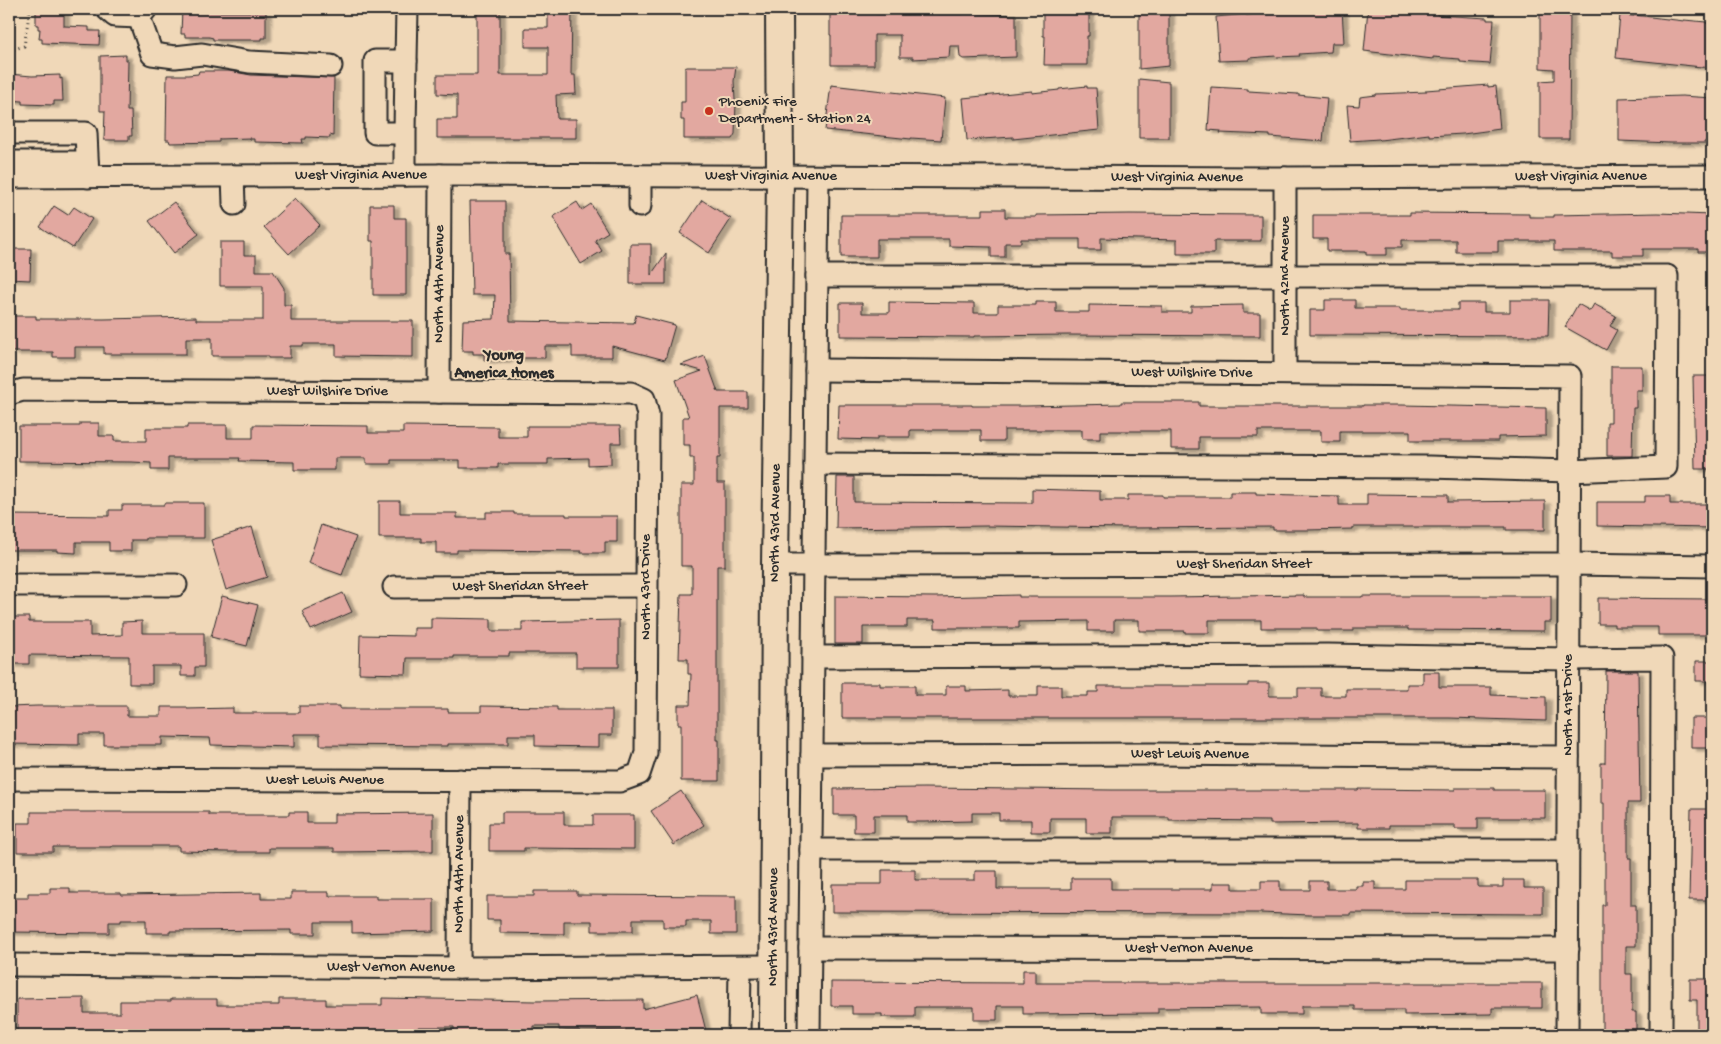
<svg xmlns="http://www.w3.org/2000/svg" width="1721" height="1044" viewBox="0 0 1721 1044" font-family="'Gochi Hand',sans-serif">
<style>
.building{fill:#e2a8a0;stroke:#2b2b2b;filter:url(#shadow)}
.lines{fill:none;stroke-linecap:round;stroke-linejoin:round}
.minor-casing{stroke:#2b2b2b;stroke-width:25}
.major-casing{stroke:#2b2b2b;stroke-width:30}
.path{stroke:#2b2b2b;stroke-width:3;stroke-dasharray:1 4;stroke-linecap:butt}
.minor{stroke:#f0d8b8;stroke-width:21}
.major{stroke:#f0d8b8;stroke-width:26}
.poi-dot{fill:#c8321e;stroke:#f0d8b8;stroke-width:2}
.labels{text-anchor:middle;dominant-baseline:central;stroke-width:4;stroke-linejoin:round;paint-order:stroke}
.poi-label{font-size:15px;fill:#2b2b2b;stroke:#f0d8b8;text-anchor:start}
.street-label{font-size:15px;fill:#2b2b2b;stroke:#f0d8b8}
.neighbourhood-label{font-size:16px;font-weight:bold;fill:#2b2b2b;stroke:#f0d8b8}
</style>
<defs>
<filter id="shadow"><feDropShadow dx="5.5" dy="3" stdDeviation="1" flood-color="#0004"/></filter>
</defs>
<rect width="100%" height="100%" fill="#f0d8b8"/>
<filter id="ink" filterUnits="userSpaceOnUse"><feTurbulence type="fractalNoise" baseFrequency=".02" numOctaves="2"/><feDisplacementMap in="SourceGraphic" scale="10" xChannelSelector="R" yChannelSelector="G"/><feConvolveMatrix kernelMatrix="1 2 1 2 8 2 1 2 1" color-interpolation-filters="sRGB"/></filter>
<g filter="url(#ink)">
<path class="building" d="M36,9H64V26L89,27V31H100L99,45L42,43V39H39L40,29H38V25H36Z
M182,9H210L209,12H266V38H262V40H213V38L209,37H185V34H181Z
M477,9H500V75H548V47H525V28H548V9H572L571,75H575L576,94L556,95L557,119H576V138H437V119H457V95L437,94V75H477Z
M832,9H874L876,14H913V12L937,13V14H963V13L1016,15V57L963,59L960,57L959,46H950L949,57L913,59V57H900V35H874V65H831V35H830V12H832Z
M1045,9H1088V12H1089V36H1087V65H1044L1045,36H1043V12H1045Z
M1139,9H1169V66L1139,69Z
M1331,9H1342L1344,43H1332L1331,52L1299,54L1300,56L1277,57L1276,56L1249,58V60L1219,61L1216,17L1246,14V15L1273,13V12L1296,10V12Z
M1368,9L1437,13V15L1487,18V20H1494L1490,64L1460,62V59L1433,57V59L1364,51Z
M1540,9H1570L1569,139H1540V81L1554,80V69L1540,68Z
M1620,15L1634,16V15L1684,21V20L1706,22V23L1712,24V67L1702,66V67L1616,58Z
M126,55V60H128L127,111H131L132,136H129V140H104L105,111H100V56Z
M687,67H736L734,81L735,100L736,102L735,134L732,139H684V120H681V102H685V68Z
M199,71H229L251,75L334,78L333,136L330,135V138L306,137V139H302L303,143L254,142V139H250V138L219,139V142L170,143L169,140H166L167,75H188L198,74Z
M9,74L32,76L60,75V79L62,78L63,101H54V105L22,104V101L9,100Z
M1139,79L1169,82V138H1139Z
M831,85L945,98L941,140L911,138V139L825,130Z
M1488,85V87L1496,86L1500,129L1463,134L1429,136V134L1380,140L1379,139L1350,141L1347,105L1359,106L1360,97L1376,95V94L1426,92V90Z
M1087,86V88H1096L1099,130L1013,139V137L967,140L963,98L1032,91V93L1059,90V89Z
M1211,87L1248,89V91L1298,94V95L1327,98L1323,141L1270,137V135L1220,133L1221,131L1208,130Z
M1682,96L1712,98V141H1705V143H1671L1619,141V98Z
M295,198L320,225L289,254L264,227Z
M702,200L731,219L709,253L680,233Z
M470,201H505V254H509L510,321L634,323L636,315L675,325L665,360L612,346V357H572V346H545V358H507V360H484V354H473V351H462L463,320L494,319L495,295H472Z
M174,202L199,234L174,253L149,221Z
M577,202L582,210L591,204L608,232L595,240L602,251L581,264L553,217Z
M370,205H394V218H406V295H373V241H370Z
M54,206L68,215L74,207L92,219L73,248L40,227Z
M983,209H1005V217H1036V215L1130,214L1261,215V241H1214V254H1177V240L1101,238V250H1080V239H1021V243H1005V257H991V247L949,246V239H877V257H841V215H983Z
M1410,213L1529,214V217H1554V215L1658,213L1712,215V252H1698V249H1643V256H1612V251H1554V241H1498V252H1456V240H1402V247H1387V255H1366V251H1327V239H1313V215H1410Z
M220,242H244V255H256V271H273L284,288V305H291V321H413V357L336,356V344H303V346H290V358H268V356H212V338H186V354H104V347H75V357H53V352H12V340H9V316H36V319H104L196,317V320H263V286H220Z
M630,244H651V275L666,253V284H630Z
M9,249H31L30,280L9,279Z
M1325,300H1355V308H1400V310H1458V303H1484V312H1510V300H1549L1548,336L1310,335V310H1325Z
M889,302L974,303V313H998V305H1036V302H1056V312H1089V305L1162,306V312H1191V306L1243,305V313H1260V336L1069,335L974,336V337L840,336V303H862V313H889Z
M1578,304L1590,311L1594,304L1616,316L1610,326L1617,330L1606,350L1565,327Z
M705,356L718,392H748V408H720V458H717V483H725V566H717V740H719V781H681V724H678V705H690L691,674H688V659H679L681,594H692V566H681V485H694V458H690V445H683V417H689L676,380L702,371L681,365Z
M1611,366H1642V390H1636V408H1633L1632,456H1607V422H1611Z
M1693,376H1712V469H1695Z
M1121,402H1199V406H1363V405H1402L1546,408V436L1498,437V441H1410V431H1340V442H1321V431H1258V437H1199V449H1171V431H1100V439H1082V430H1004V441H981V430H910V437H877V440L838,439L839,405H972V406H1026L1121,404Z
M80,423H99V436H114V441H146V428H187V425H227V438H253V425L368,426V433H403V426L498,427V437H527V426H620L621,443H611V464L588,465V458L548,459V464H498V468H460V460H391V464H366V458H335V470H294V462L239,461L240,458H168V470H151V463L132,462L19,461V426H80Z
M837,477H854V502L1032,503V489L1100,491V500H1128V495H1163V497H1230V492H1256V494L1339,496V505H1367V494L1448,495V502L1545,501V530H1506V527H1353V529L1306,530H1273V527L1128,528L986,526L836,528Z
M1645,496H1670V504H1712V528L1597,526V502H1645Z
M379,501H400V513H457V518H486V512H514V514H566V516H617V542H605V553H581V551L457,550V553H436V542H421V538H379Z
M164,503H204V538H146V540H131V551H109V542H76V553L57,552V550H9V515L109,516V510H122V505H164Z
M321,525L356,537L342,575L308,563Z
M252,527L267,577L226,590L211,540Z
M343,593L352,612L311,630L302,611Z
M1019,595V597H1171L1304,595V597H1362V596H1551V622H1544V631L1408,630V628H1353V631H1317V628H1261V620H1209V633H1185V631H1139V620H1114V631H1088V621L1019,622V628H935V620H907V627H863V644H835V596L935,597Z
M222,596L258,605L247,646L211,637Z
M1598,598L1712,599V635H1658V627H1614V624H1598Z
M9,617H29V622H90V636L122,635V622L142,621V633H204V667H195V676H181V666H152V684H129V656L29,655V664H11V651H9Z
M431,618L491,619V631H522V622L619,620V667H576V653H509V656H454V658H407L406,674L359,673L360,635L414,636V628H431Z
M1696,661H1712V681H1696Z
M1606,671H1638L1640,803H1628V858H1631V905H1636V946H1626V974H1632V1012H1636V1035H1602V905H1605V851H1604V803H1601V763H1605Z
M1423,672H1439V687H1491V695L1546,697V721L1450,718H842V683H880V686H915V695H946V686H966V691L1008,690V696H1038V686H1061V696H1088V692H1098V686H1248V683H1269V696H1298V688H1321V696H1346V689H1407V684H1423Z
M37,706H127V716H161V707H187V709L233,708V713H299V706H340V709H448V712H481V706L557,707V710H612V735H599V747L535,746V735H508V744H448V746L320,745V734H294V747L211,745L210,738L162,737V745H104V734H79V745L9,744V707Z
M1691,718H1712V748H1691Z
M924,788L1112,790H1358V789L1455,790V788H1494V790H1545V818H1478V829H1455V825H1389V828H1358V823L1270,824V821L1169,820V817H1112V833H1086V818H1050V832H1031V820H999V813H972V821L924,822H907V815H874V832H854V815H834V789Z
M681,791L704,825L674,845L651,811Z
M1691,809H1712V900H1689Z
M31,812H209V815H289V812H307V823H334V814L433,813V851L334,852V848H269V852H228L179,851V846H111V847H53V852H17V823H31Z
M502,812H564V825H593V815H634V849L524,848V851H489V823H502Z
M882,870H915V880H975V871H997V889H1071V878H1111V889H1213V883H1233V889H1261V881H1280V890H1310V881H1327V889H1356V886H1363V882H1375V889H1405V880H1478V887H1503V880H1524V888H1543V914L1350,913V915H1310L1261,913L832,912V884H882Z
M50,888H70V893H121V895L261,893V899H291V892H329V896H376V899H434V931L352,933V922H315V934H291V930L170,931V933H146V920H121V922H109V933L9,932V898H28V893H50Z
M534,891H577V895L736,896V934H711V921H686V927H663V919H633V931H592V921H564V934L500,933V920H487V896H534Z
M1023,970H1035V983H1542V1008H1492V1014L1404,1015V1010H1355V1006H1302V1014H1261V1007L1158,1008V1013L1023,1014V1006H997V1020H974V1007H915V1017H882V1014H852V1006H831V982L1023,983Z
M1690,979H1712V1035H1697V1000H1690Z
M697,995L707,1035H650L649,1031L559,1030V1026H534V1030H486V1035H454V1027H418V1034L359,1035H331V1031H270V1035L225,1034V1032H154V1034H111V1035H67V1032H17V999L84,998V1013H120V1001H171V999H217V1005H279V999H326V1005H382V998L534,1001L643,1000V1009Z"/>
<g class="lines">
<g class="minor-casing">
<g id="minor">
<path d="M107,9L115,16L139,17L146,9"/>
<path d="M139,17L152,54L175,57L202,54L249,62L331,66"/>
<path d="M406,61L407,9"/>
<path d="M9,133H86L88,177"/>
<path d="M405,133L406,61H375V133H405V175"/>
<path d="M9,162H87"/>
<path d="M233,176L234,204"/>
<path d="M640,176V206"/>
<path id="s1" d="M9,177L440,175L1285,178L1712,176"/>
<path d="M1285,178V373"/>
<path id="s2" d="M816,370L1570,376L1567,1035"/>
<path id="s3" d="M439,392L440,175"/>
<path id="s4" d="M9,394L23,390L631,393L644,399L648,415L646,753L639,774L620,781L9,779"/>
<path d="M815,464L1429,467L1569,471L1666,467L1667,276H817"/>
<path id="s5" d="M775,565L1569,564L1712,566"/>
<path d="M9,585H176"/>
<path id="s6" d="M394,587L646,586"/>
<path d="M813,657L1328,655L1569,659L1662,658L1661,1035"/>
<path id="s7" d="M812,755L1152,754L1568,757"/>
<path d="M811,850H1568"/>
<path id="s8" d="M810,948L1568,949"/>
<path id="s9" d="M9,965L459,968L773,966"/>
<path id="s10" d="M459,968L460,780"/>
<path d="M739,1035L740,967"/>
<path d="M809,1035L818,177"/>
</g>
</g>
<g class="major-casing">
<g id="major">
<path id="s11" d="M773,1035L775,565L780,177L779,9"/>
</g>
</g>
<path class="path" d="M9,51L24,46L30,9"/>
<use href="#minor" class="minor"/>
<use href="#major" class="major"/>
</g>
</g>
<circle class="poi-dot" cx="709" cy="111" r="5"/>
<g class="labels">
<g class="poi-label">
<text x="719" y="102">Phoenix Fire<tspan x="719" dy="17">Department - Station 24</tspan></text>
</g>
<g class="street-label">
<text stroke="none"><textPath href="#s1" startOffset="352">West Virginia Avenue</textPath></text>
<text stroke="none"><textPath href="#s1" startOffset="1572">West Virginia Avenue</textPath></text>
<text stroke="none"><textPath href="#s1" startOffset="762">West Virginia Avenue</textPath></text>
<text stroke="none"><textPath href="#s1" startOffset="1168">West Virginia Avenue</textPath></text>
<text transform="translate(1285 276) rotate(-90)">North 42nd Avenue</text>
<text stroke="none"><textPath href="#s3" startOffset="108">North 44th Avenue</textPath></text>
<text stroke="none"><textPath href="#s2" startOffset="376">West Wilshire Drive</textPath></text>
<text stroke="none"><textPath href="#s4" startOffset="319">West Wilshire Drive</textPath></text>
<text stroke="none"><textPath href="#s11" startOffset="512">North 43rd Avenue</textPath></text>
<text stroke="none"><textPath href="#s5" startOffset="469">West Sheridan Street</textPath></text>
<text stroke="none"><textPath href="#s6" startOffset="126">West Sheridan Street</textPath></text>
<text transform="translate(646 587) rotate(-90)">North 43rd Drive</text>
<text transform="translate(1568 705) rotate(-90)">North 41st Drive</text>
<text stroke="none"><textPath href="#s7" startOffset="378">West Lewis Avenue</textPath></text>
<text x="325" y="780">West Lewis Avenue</text>
<text stroke="none"><textPath href="#s10" startOffset="94">North 44th Avenue</textPath></text>
<text stroke="none"><textPath href="#s11" startOffset="108">North 43rd Avenue</textPath></text>
<text stroke="none"><textPath href="#s8" startOffset="379">West Vernon Avenue</textPath></text>
<text stroke="none"><textPath href="#s9" startOffset="382">West Vernon Avenue</textPath></text>
</g>
<g class="neighbourhood-label">
<text x="504" y="356">Young<tspan x="504" dy="18">America Homes</tspan></text>
</g>
</g>
<rect width="1721" height="1044" fill="none" stroke="#f0d8b8" stroke-width="30"/>
<rect x="15" y="15" width="1691" height="1014" fill="none" stroke="#2b2b2b" stroke-width="2" filter="url(#ink)"/>
</svg>
